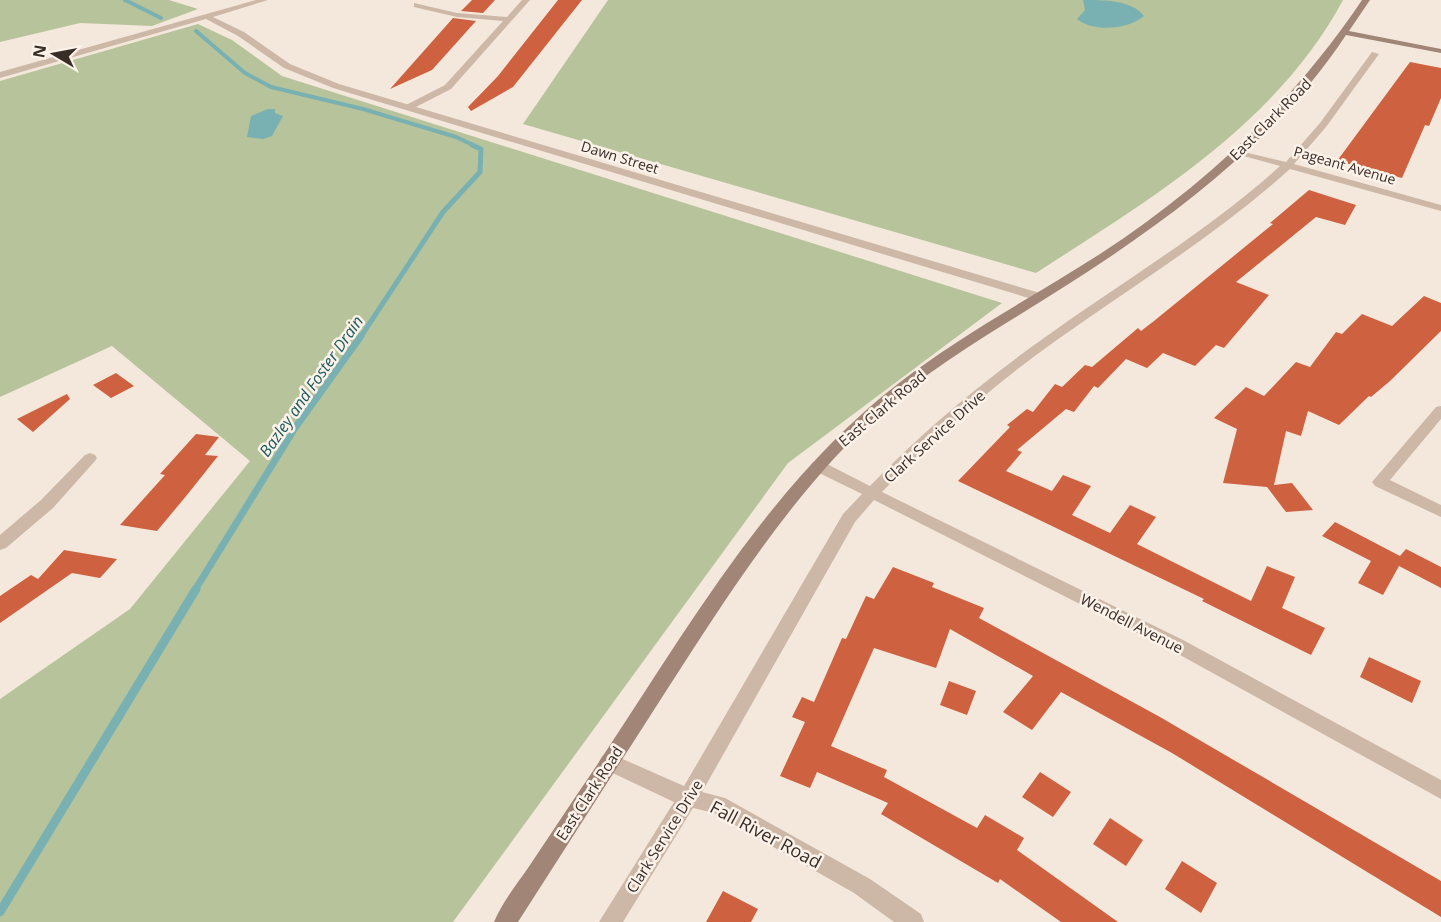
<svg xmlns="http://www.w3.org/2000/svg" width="1441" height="922" viewBox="0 0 1441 922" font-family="'Open Sans',sans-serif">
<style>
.green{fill:#b7c49b}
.water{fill:#79b1b3}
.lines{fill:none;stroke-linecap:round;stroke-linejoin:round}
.stream-far3{stroke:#79b1b3;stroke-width:4}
.stream-far2{stroke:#79b1b3;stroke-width:5}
.stream-far1{stroke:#79b1b3;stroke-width:7}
.stream{stroke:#79b1b3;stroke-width:9}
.building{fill:#ce6140}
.minor{fill:#cdb8a7;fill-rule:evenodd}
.tertiary{fill:#cdb8a7;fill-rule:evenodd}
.secondary{fill:#a18678;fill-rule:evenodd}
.labels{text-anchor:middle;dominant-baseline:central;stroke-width:5;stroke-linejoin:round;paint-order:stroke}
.far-street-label{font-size:14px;fill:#392d28;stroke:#fbf2e9}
.street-label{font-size:15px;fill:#392d28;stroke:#fbf2e9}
.water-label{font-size:16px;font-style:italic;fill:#1b5a5d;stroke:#fbf2e9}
.near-street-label{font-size:18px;fill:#392d28;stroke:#fbf2e9}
</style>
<rect width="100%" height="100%" fill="#f4e8dc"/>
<path class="green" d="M0,0H169L198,9L152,26L80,23L0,42Z
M608,0H1343C1276,125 1150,199 1036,273L523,124Z
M198,24L232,40L282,76L1002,303L788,463L453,922H0V699L130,609L250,461L112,346L0,397V81Z"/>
<path class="water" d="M1083,0C1104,0 1132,0 1144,16C1129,29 1094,33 1077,19L1085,10Z
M268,109H275V113L283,116L272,136L263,139L247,137L251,116Z"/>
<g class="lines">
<path class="stream-far3" d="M125,0L161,18
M196,31L245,73L271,87L363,109L456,137L475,146"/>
<path class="stream-far2" d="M360,338L443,212L480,172L481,149L472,145"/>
<path class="stream-far1" d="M195,590L295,428L361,336"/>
<path class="stream" d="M0,912L196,589"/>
</g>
<path class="building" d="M472,0H495L483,13L461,11Z
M558,0H582L513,87L471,111L468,107L498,76Z
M453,18L476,21L432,70L390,89Z
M1410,62L1441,68V98L1429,126L1425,125L1402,178L1337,161Z
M1309,190L1356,205L1345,225L1316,217L1236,282L1269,295L1224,348L1216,345L1195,366L1163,353L1147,368L1126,359L1098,388L1094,386L1074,412L1066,409L1017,450L1022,452L1006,471L1052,491L1063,475L1091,486L1072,515L1110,533L1130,505L1156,517L1137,544L1251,601L1267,566L1295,577L1282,608L1325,628L1311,655L1202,601L1204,599L958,481L1010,427L1007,425L1027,409L1033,412L1055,384L1062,387L1085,365L1092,367L1138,328L1141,331L1154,321L1273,224L1270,223Z
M1424,296L1441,303V331L1390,381L1371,397L1369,396L1339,425L1308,411L1301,436L1286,431L1274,485L1292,483L1313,510L1286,512L1267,487L1223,483L1237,429L1214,418L1246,387L1264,396L1296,362L1310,367L1336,332L1342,334L1362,314L1392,326Z
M116,373L134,386L111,398L93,385Z
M67,394L70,399L33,432L17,419Z
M196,434L219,437L205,455L218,456L187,495L157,531L120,525L165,475L160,474Z
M1335,522L1400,556L1406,549L1441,567V588L1399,566L1383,595L1358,583L1371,561L1322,536Z
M64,550L117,559L100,578L72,573L0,623V596L31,575L38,579Z
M893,567L934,583L932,587L984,608L979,618L1160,717L1441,881V917L1172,753L1061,692L1032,730L1003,712L1033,676L950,629L936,668L874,648L831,746L887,770L884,777L977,828L985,815L1024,838L1017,850L1118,922H1061L1000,879L998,883L881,814L888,803L817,772L810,788L780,776L805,722L792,717L802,697L814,702L842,638L846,639L866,596L874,599Z
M1369,657L1421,681L1412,703L1360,677Z
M949,681L976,691L967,715L940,705Z
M1040,772L1071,792L1053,817L1022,797Z
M1110,818L1143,840L1126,866L1093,844Z
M1182,861L1217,883L1201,913L1165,889Z
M723,891L758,909L751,922H706Z"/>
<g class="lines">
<path class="minor" d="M522,0H530L451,89L412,109H406V105L445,85L503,21L457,17L414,7V3L457,13L507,17Z
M1372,52L1379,54L1326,127L1294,164L1441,205V211L1290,169C1217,235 1134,285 1054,342C992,386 935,436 882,492L1183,640L1441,780V799L1171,650L874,500L855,522L702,792L725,798L870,879L921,914L924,922H894L854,893L714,813L693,808L623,922H599L674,802L602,768L599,762L602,756L609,753L684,786L843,514L862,494L813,470L810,466L813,462H823L870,486C923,431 982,382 1044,338C1123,281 1207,232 1280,166L1236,154V150L1286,162L1320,123Z
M1441,406V419L1390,480L1441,505V517L1375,486L1372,482L1436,407Z
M90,453L95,455L97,458L95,461L53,508L6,548L0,550V535L41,500L85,455Z"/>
<path class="tertiary" d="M256,0H268L213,17L244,32L290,64L339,84L1043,294L1045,297L1039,301L1035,300L333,88L284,68L238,36L206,19L0,78V72Z"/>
<path class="secondary" d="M1362,0H1370L1349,31L1441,49V53L1346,35C1277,140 1171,219 1067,285C1005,325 939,361 883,410C795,489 732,589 668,688C618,766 568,844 518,922H494C502,903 516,885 528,868C550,835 571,803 593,771C684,635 768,484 899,383C962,334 1033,297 1100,254C1205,185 1292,104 1362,0Z"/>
</g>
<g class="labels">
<g class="far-street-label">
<text transform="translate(620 157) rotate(17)">Dawn Street</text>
<text transform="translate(1345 165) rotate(16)">Pageant Avenue</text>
</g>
<g class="street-label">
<text transform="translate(1270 119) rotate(-45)">East Clark Road</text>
<text transform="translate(882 408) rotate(-40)">East Clark Road</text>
<text transform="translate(934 436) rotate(-42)">Clark Service Drive</text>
<text transform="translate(1132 623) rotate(27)">Wendell Avenue</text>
<text transform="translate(589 793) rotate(-57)">East Clark Road</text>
<text transform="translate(664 836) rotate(-58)">Clark Service Drive</text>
</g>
<g class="water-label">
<text transform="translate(311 386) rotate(-55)">Bazley and Foster Drain</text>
</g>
<g class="near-street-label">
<text transform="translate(766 834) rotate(28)">Fall River Road</text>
</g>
</g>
<g transform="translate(54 54) rotate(280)" stroke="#fbf2e9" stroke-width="4.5" paint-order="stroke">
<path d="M0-4.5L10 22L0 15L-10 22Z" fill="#392d28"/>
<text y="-9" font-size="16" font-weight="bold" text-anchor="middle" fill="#392d28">N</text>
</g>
</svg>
